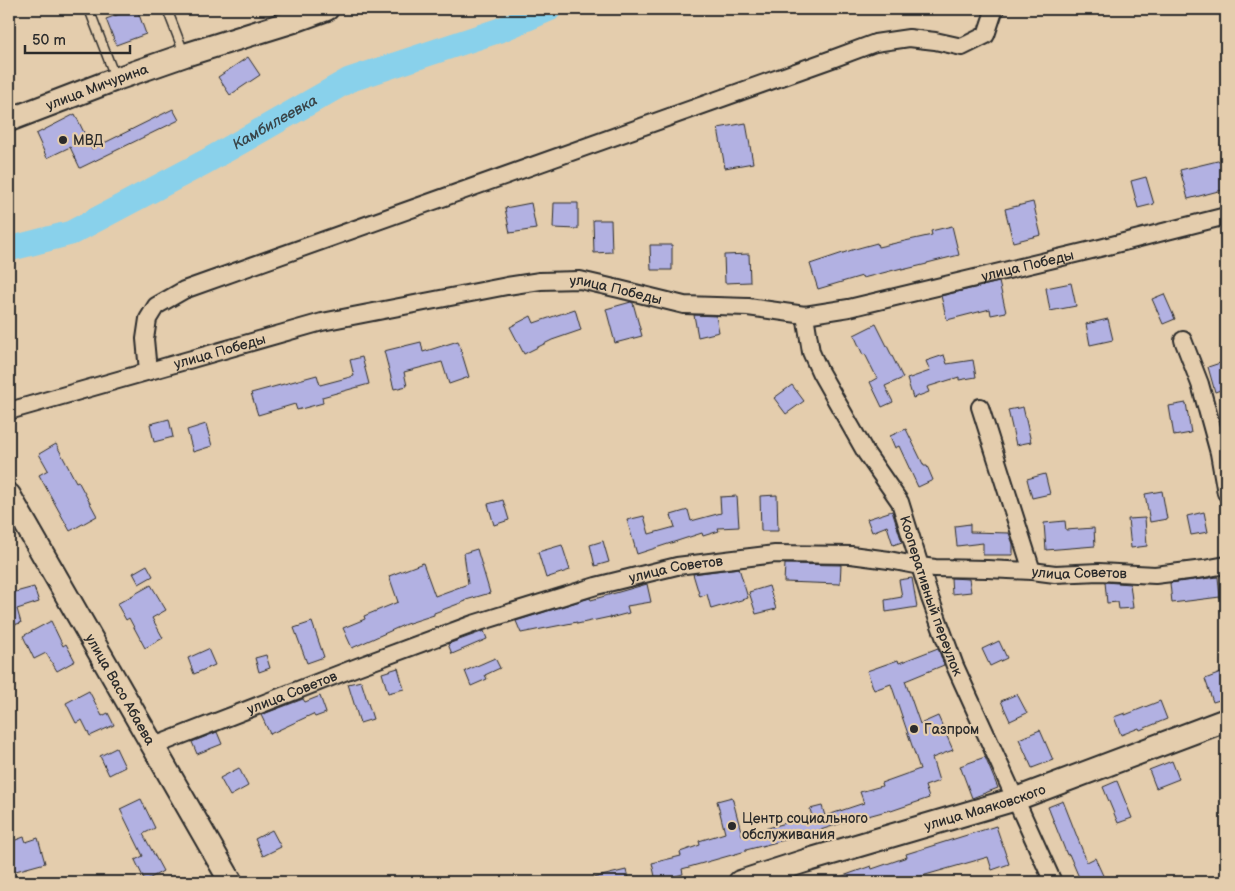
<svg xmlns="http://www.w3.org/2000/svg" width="1235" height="891" viewBox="0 0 1235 891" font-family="'Balsamiq Sans',sans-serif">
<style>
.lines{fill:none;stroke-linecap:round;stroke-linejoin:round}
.river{stroke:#89d1eb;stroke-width:25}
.building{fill:#b2b1e2;stroke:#2b2b2b}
.lane-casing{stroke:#2b2b2b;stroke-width:11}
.street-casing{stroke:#2b2b2b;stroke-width:20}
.secondary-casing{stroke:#2b2b2b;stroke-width:26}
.lane{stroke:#e4cdad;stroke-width:8}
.street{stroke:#e4cdad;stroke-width:16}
.secondary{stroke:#e4cdad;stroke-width:22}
.poi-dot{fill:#2b2b2b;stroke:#e4cdad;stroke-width:2}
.labels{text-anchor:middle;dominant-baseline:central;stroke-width:4.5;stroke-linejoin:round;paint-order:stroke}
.street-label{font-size:14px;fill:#2b2b2b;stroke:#e4cdad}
.poi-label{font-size:14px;fill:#2b2b2b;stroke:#e4cdad;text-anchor:start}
.water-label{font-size:15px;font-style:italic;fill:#394448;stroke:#e4cdad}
</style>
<rect width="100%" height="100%" fill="#e4cdad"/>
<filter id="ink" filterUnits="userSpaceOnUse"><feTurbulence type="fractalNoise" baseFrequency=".02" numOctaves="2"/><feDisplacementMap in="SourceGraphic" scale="10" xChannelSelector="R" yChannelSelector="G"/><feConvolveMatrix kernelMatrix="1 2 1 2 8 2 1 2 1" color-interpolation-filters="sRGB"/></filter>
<g filter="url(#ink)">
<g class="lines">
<path class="river" id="s1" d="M9,249L71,233L205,162L349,80L500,30L549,9"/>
</g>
<path class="building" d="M133,9H137L146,34L116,45L106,19Z
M248,57L260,75L230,95L218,77Z
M173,109L179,120L80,168L70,147L47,158L36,134L75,114L92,149Z
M746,123L753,163L725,168L718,128Z
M1226,159V189L1188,199L1180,170Z
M1146,177L1154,204L1138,208L1131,181Z
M1033,202L1041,235L1013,242L1005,209Z
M531,203L536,229L510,233L505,208Z
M554,203H578V229L553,228Z
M593,220H611L612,252L594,253Z
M952,226L959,255L927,263V264L902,270V268L863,278L862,276L818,289L810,264L855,249L877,243L878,247L932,235L931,231Z
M650,245H672V270H651Z
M749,254L750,282L725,283L724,255Z
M999,282L1006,312L991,315L990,309L947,320L941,296Z
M1071,283L1076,306L1050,311L1046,288Z
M1164,294L1175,319L1163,324L1152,299Z
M631,302L633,303L642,336L615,343L606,309Z
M575,309L581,330L552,340L524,354L510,327L531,316L534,323Z
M694,315L716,316L719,332L698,337Z
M1108,319L1113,340L1090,345L1086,324Z
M876,324L903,378L885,386L893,402L882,407L870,382L877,378L865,354L863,355L854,335Z
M458,341L469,377L449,384L442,362L404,372L407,386L394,389L384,351L421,342L423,352Z
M944,355L947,364L973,360L976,377L959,380V377L927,387L929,392L913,398L907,379L930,371L926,361Z
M362,357L369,384L322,397L323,403L297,410L295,404L258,415L251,393L317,375L320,385L354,376L350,360Z
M1226,361V388L1215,392L1208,367Z
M792,385L804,401L786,414L774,398Z
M1186,403L1191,433L1174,436L1169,406Z
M1023,407L1031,442L1016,445L1008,410Z
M169,419L173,437L154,442L150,424Z
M206,424L212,446L193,452L187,430Z
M906,429L924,466H927L933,480L918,487L899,446L895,448L890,436Z
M56,444L76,482L78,481L97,516L70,531L39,475L48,470L39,454Z
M1045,474L1050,494L1032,498L1027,479Z
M1162,491L1167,519L1150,522L1145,494Z
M777,495L778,531H761L760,496Z
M737,496L739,527L718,528L719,531L703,536L702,533L637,554L627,520L644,516L649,534L675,527L671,515L688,510L691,521L721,513L720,497Z
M503,500L509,520L494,525L488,504Z
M892,511L902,542L893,545L887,526L872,532L867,519Z
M1204,512L1208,532L1191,535L1187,516Z
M1145,518L1147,546L1131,548L1128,519Z
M1065,521L1066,530L1094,528L1095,546L1046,550L1044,523Z
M970,524V532L1009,533L1013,544V555H983V543L957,546L955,526Z
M603,541L609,562L595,566L590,545Z
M562,545L570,570L546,578L538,552Z
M477,549L490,593L466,600V601L434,613V615L406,624L352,648L343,628L365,619L364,616L398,602L389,576L423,563L435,596L468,584L464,553Z
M785,564L841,565L840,584L784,582Z
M147,565L153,576L139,584L133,573Z
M739,568L748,598L711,609L707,594L700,597L693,574Z
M1218,577L1220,597L1172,603L1170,583Z
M912,578L917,607L886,612L885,600L902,597L899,580Z
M951,578L969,579L971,592L952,594Z
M1105,582L1130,584L1133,608L1119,609L1118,602L1107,603Z
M647,584L651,602L627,606L629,613L610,618V617L577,624V622L521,633L516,621L590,598L591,600Z
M151,585L166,610L152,618L163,638L145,648L129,618L126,620L117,604Z
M769,586L776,609L756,614L749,592Z
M34,587L39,602L17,609L21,623L9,626V592L12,591V593Z
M51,621L63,646L66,644L75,661L57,671L46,653L34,659L23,636Z
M312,622L324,657L307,663L294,628Z
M484,631L487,639L452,654L448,644Z
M999,641L1007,658L990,666L982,649Z
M938,648L944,665L905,681L920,724L938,716L953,750L932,758L939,781L925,786L929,798L891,811L890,810L868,816L867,815L808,834L746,850V851L682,869L683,874L656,881L652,863L681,856L680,852L700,845L699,841L725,833L717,801L732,797L742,835L812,816L810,809L822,806L825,816L864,803L860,792L882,786L881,783L920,769L891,684L874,690L867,671L898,660L899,663Z
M208,649L215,665L194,674L188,658Z
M266,655L270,668L259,672L255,658Z
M495,658L500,668L485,675L487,679L471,686L465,671Z
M398,668L404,689L388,693L382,673Z
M1226,671V698L1213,702L1205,679Z
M361,681L373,719L360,723L348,684Z
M89,691L102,716L108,713L114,725L90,736L82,720L76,723L66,703Z
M1017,694L1027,713L1010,721L1001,701Z
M320,696L326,713L315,717L313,714L270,734L261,715L303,699L305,702Z
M1160,701L1167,719L1140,730L1139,728L1121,735L1114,717L1125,713V715Z
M1040,730L1053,760L1032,768L1019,739Z
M217,732L222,744L197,754L192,742Z
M116,748L125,767L109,775L100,756Z
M985,757L998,788L972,798L960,766Z
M1172,761L1179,779L1156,788L1149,770Z
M239,768L248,786L230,796L220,778Z
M1117,781L1132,818L1118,823L1103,787Z
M141,799L155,828L143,834L163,871L145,881L135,860L143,856L120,809Z
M1063,801L1087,862L1095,858L1106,882H1081L1069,854L1067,855L1048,807Z
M996,826L1009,864L992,870L988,857L901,882H830L829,881L871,866L872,869L907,857L906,854Z
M272,830L281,847L263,856L255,839Z
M24,837L26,842L38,838L45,863L12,872L9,859V846L14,845L13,841Z
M626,870L629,882H593V878Z"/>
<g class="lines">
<g class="lane-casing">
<path id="lane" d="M89,9L115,77
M167,9L184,53"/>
</g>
<g class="street-casing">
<g id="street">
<path id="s2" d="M805,315L811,352L820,372L866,453L900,502L930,598L955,666L1053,882"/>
<path d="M1183,340L1200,384L1219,453L1226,493"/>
<path d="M148,371L145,339L148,319L156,306L184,290L832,59L875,43L909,38L935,41L962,47L986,35L994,11L996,9"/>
<path d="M980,407L1032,571"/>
<path id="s3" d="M9,411L322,322L507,286L540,281L580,280L619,289L684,305L748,307L805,315L849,308L1100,248L1226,216"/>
<path id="s4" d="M154,746L357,667L473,624L596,586L677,566L775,554L851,555L889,560L920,566L935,568L987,569L1032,571L1055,574L1099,572L1155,575L1204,569L1226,565"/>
</g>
</g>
<g class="secondary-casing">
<g id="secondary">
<path id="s5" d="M9,120L116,79L185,55L294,21L327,9"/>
<path id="s6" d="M9,495L231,882"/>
<path id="s7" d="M740,882L805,861L1016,799L1226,720"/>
</g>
</g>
<use href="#lane" class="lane"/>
<use href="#street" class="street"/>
<use href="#secondary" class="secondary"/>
</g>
</g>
<g class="poi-dot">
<circle cx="63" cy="140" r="5"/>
<circle cx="914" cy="729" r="5"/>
<circle cx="732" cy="826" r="5"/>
</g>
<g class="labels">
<g class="street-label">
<text stroke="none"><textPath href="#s5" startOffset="94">улица Мичурина</textPath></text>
<text stroke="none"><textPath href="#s3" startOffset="1044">улица Победы</textPath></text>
<text stroke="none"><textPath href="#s3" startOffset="624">улица Победы</textPath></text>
<text stroke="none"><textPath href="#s3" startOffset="219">улица Победы</textPath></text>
<text stroke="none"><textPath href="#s4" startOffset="552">улица Советов</textPath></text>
<text stroke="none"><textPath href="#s4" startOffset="958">улица Советов</textPath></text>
<text stroke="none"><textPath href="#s2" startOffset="311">Кооперативный переулок</textPath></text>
<text stroke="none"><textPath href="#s6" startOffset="224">улица Васо Абаева</textPath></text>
<text stroke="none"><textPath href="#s4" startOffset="148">улица Советов</textPath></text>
<text stroke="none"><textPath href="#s7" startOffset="256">улица Маяковского</textPath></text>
</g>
<g class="poi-label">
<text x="73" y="140">МВД</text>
<text x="924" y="729">Газпром</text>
<text x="742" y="818">Центр социального<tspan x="742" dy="16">обслуживания</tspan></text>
</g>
<g class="water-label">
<text stroke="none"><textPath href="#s1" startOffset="296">Камбилеевка</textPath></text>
</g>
</g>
<rect width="1235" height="891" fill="none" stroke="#e4cdad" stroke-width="30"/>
<rect x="15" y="15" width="1205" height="861" fill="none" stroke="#2b2b2b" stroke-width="2" filter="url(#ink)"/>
<path d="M25 45v8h105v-8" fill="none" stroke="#2b2b2b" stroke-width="2.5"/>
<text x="32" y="45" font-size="15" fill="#2b2b2b" stroke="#e4cdad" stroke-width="4" paint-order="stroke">50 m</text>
</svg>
